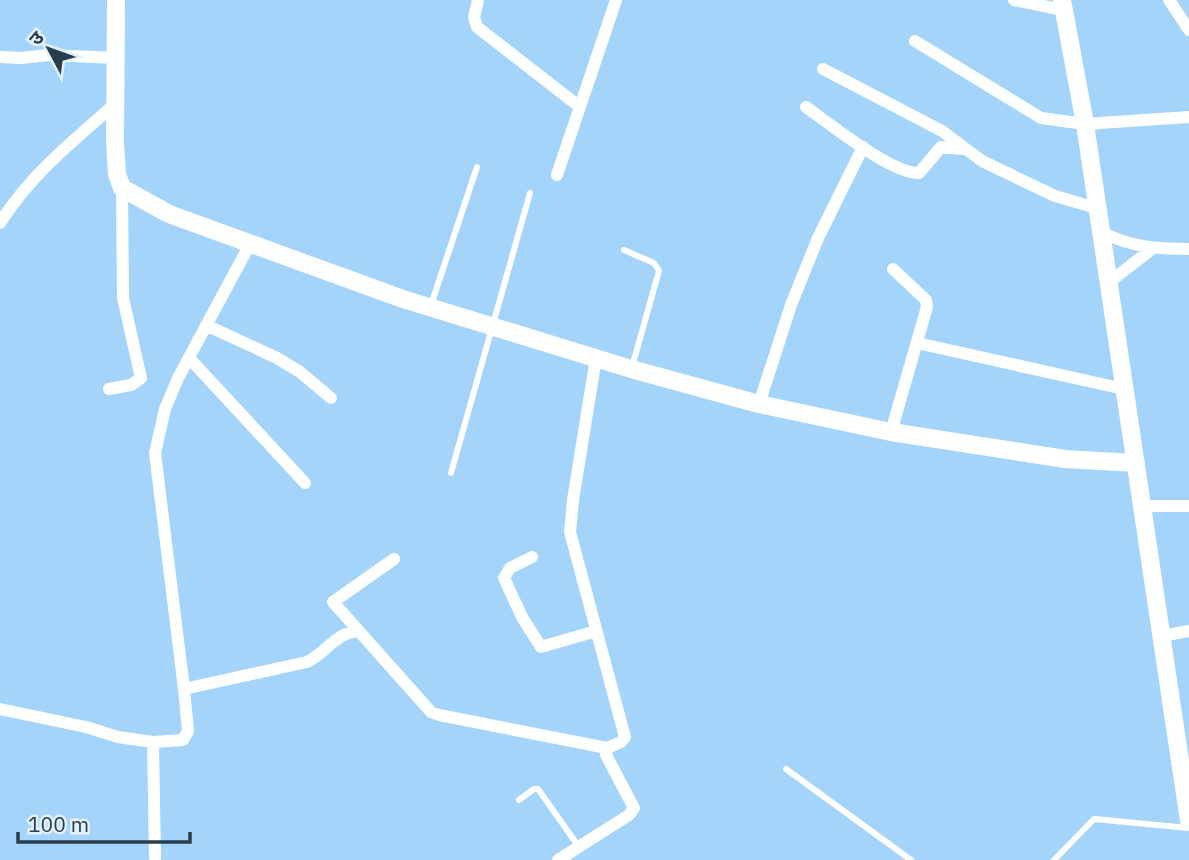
<svg xmlns="http://www.w3.org/2000/svg" width="1189" height="860" viewBox="0 0 1189 860" font-family="'IBM Plex Sans','Noto Sans Devanagari',sans-serif">
<style>
.lines{fill:none;stroke-linecap:round;stroke-linejoin:round}
.lane{stroke:#fff;stroke-width:6}
.street{stroke:#fff;stroke-width:12}
.secondary{stroke:#fff;stroke-width:18}
</style>
<rect width="100%" height="100%" fill="#a4d4f9"/>
<g class="lines">
<path class="lane" d="M624,250L654,263L659,271L632,367
M431,305L477,167
M451,473L530,193
M786,769L911,860
M519,800L534,789H538L579,847
M1054,860L1094,819L1189,828"/>
<path class="street" d="M478,0L474,17L477,27L580,107
M1014,0L1063,10
M1169,0L1189,30
M915,41L1041,118L1085,124L1189,117
M0,57L21,58L48,55L116,58
M823,69L942,131L982,161L1055,196L1096,208
M806,107C830,124 892,174 919,173L941,147L962,149
M557,175L616,0
M0,223C31,174 72,142 115,104
M1101,232C1131,247 1156,249 1189,249
M250,244L178,378L165,409L155,453L184,689L307,662C326,653 336,632 359,631
M1108,283L1152,249
M208,326L277,358L300,372L331,398
M917,343L1124,389
M190,359L305,483
M109,389L131,385L141,378L123,298L122,188
M759,404L791,305L818,238L863,147
M891,432L927,307L926,300L893,269
M1143,506H1189
M532,557L510,568L504,578L522,617L541,647L596,631
M394,559L333,602L431,712L439,715L607,748
M1162,636L1189,631
M0,709L86,727L118,737L153,742
M155,858L153,742L183,740L188,731L184,689
M558,860L629,815L634,808L606,755L607,748L621,742L625,737L570,532L573,500L596,358"/>
<path class="secondary" d="M116,0L115,142L117,174L122,188L169,214L403,299L631,369L759,404L891,432L1065,459L1136,463
M1062,0L1085,124L1189,821"/>
</g>
<g transform="translate(49 49) rotate(311)" stroke="#e2f1fc" stroke-width="5" paint-order="stroke">
<path d="M0-5L12 26L0 18L-12 26Z" fill="#2a3d4c"/>
<text y="-10" font-size="19" font-weight="bold" text-anchor="middle" fill="#2a3d4c">उ</text>
</g>
<path d="M18 832v10h172v-10" fill="none" stroke="#2a3d4c" stroke-width="3.5"/>
<text x="28" y="832" font-size="21" fill="#2a3d4c" stroke="#e2f1fc" stroke-width="5" paint-order="stroke">100 m</text>
</svg>
